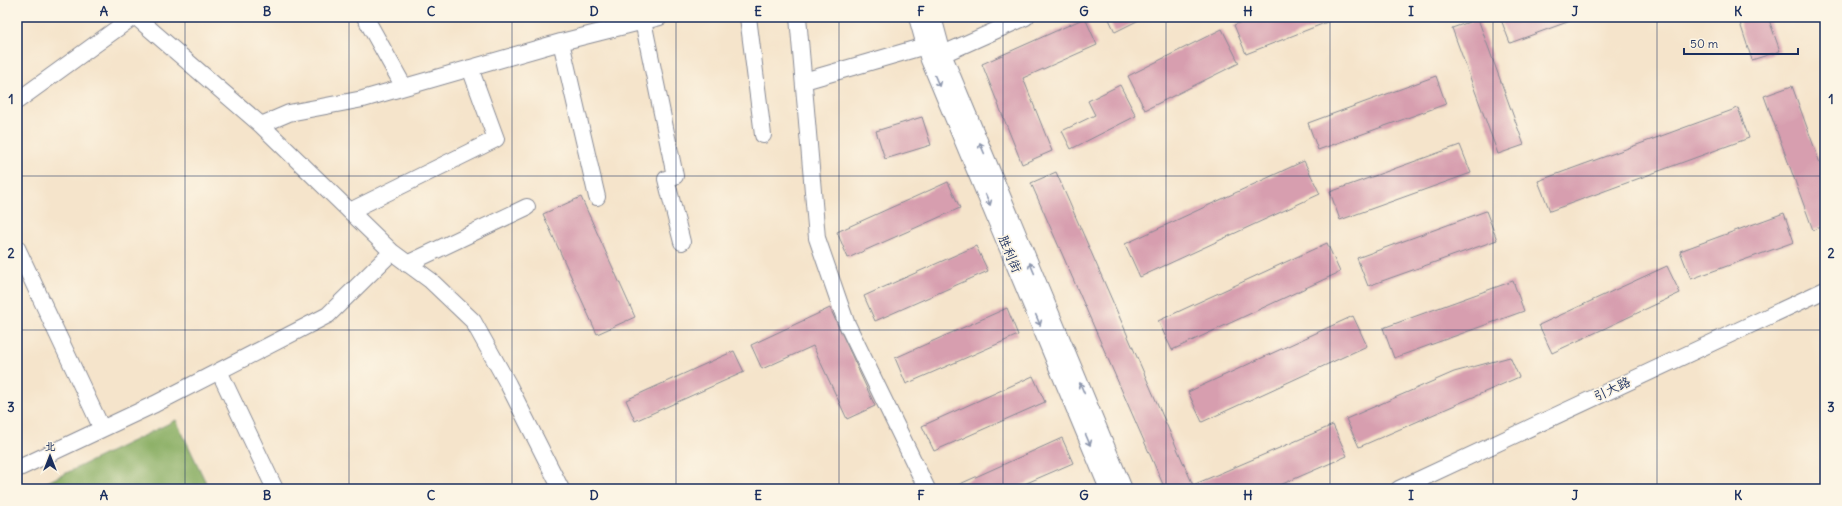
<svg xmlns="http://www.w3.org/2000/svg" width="1842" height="506" viewBox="0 0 1842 506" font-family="Delius,'LXGW WenKai TC',sans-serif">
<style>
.forest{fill:#89ae63;stroke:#526e60}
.building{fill:#d79eaf}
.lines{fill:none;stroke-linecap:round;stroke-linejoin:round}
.minor-casing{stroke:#888a94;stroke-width:18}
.minor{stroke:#fff;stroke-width:16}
.oneway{stroke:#8d97ae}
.grid{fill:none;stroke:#1b2f5e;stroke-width:1;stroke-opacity:0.55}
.labels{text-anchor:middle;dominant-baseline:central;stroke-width:3.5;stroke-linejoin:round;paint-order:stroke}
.street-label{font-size:13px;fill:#1b2f5e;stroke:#fcf5e5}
.neatline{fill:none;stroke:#1b2f5e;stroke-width:1.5}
.grid-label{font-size:13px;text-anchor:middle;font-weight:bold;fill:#1b2f5e}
</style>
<rect width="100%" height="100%" fill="#fcf5e5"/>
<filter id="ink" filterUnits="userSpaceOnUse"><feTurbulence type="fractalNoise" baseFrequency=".025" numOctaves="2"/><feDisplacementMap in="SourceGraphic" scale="8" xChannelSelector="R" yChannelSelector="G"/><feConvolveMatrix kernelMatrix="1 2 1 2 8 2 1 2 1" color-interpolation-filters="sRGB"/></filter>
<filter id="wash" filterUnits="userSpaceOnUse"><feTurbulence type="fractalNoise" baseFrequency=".012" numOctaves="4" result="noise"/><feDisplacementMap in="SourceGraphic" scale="16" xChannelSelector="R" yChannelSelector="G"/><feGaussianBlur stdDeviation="0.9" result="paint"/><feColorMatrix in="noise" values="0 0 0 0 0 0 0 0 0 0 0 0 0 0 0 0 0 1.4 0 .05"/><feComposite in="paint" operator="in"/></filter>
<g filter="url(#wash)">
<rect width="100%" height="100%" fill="#f5e4cb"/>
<path class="forest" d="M176,420L209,489H33Z"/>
<g id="blocks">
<path class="building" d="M1108,17H1145L1115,32Z
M1254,17H1340L1246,54L1234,25Z
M1500,17H1581L1510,43Z
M1738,17H1768L1780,51L1752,60Z
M1085,18L1097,45L1023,78L1052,151L1022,164L982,64Z
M1478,19L1524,145L1498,154L1452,28Z
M1222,29L1239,63L1145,110L1128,76Z
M1436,76L1446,104L1318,150L1308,123Z
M1120,85L1136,116L1071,149L1062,131L1095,115L1088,101Z
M1792,86L1825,177V225L1813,230L1764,96Z
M1738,108L1749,138L1550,211L1538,181Z
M922,117L931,145L885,159L876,131Z
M1460,145L1471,173L1340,220L1330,192Z
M1304,161L1320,194L1140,277L1125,244Z
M1056,172L1193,485L1333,425L1347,456L1271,489H1165L1031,183Z
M948,182L960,208L848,258L837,232Z
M581,197L635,317L597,334L543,214Z
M1486,211L1497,240L1368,286L1357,258Z
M1784,213L1794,242L1691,279L1680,251Z
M1327,243L1340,272L1172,350L1158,321Z
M976,246L988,271L875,321L864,296Z
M1667,266L1680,293L1552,353L1539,325Z
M1513,281L1524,311L1394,358L1383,328Z
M830,308L875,406L847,419L813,346L762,369L751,345Z
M1007,308L1018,335L906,384L895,358Z
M1353,316L1367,346L1202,422L1188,392Z
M734,351L744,372L635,421L626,400Z
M1510,357L1519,377L1359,447L1346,419L1454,372Z
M1033,376L1045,402L934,451L922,426Z
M1062,438L1073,463L1013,489H949Z"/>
</g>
</g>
<g filter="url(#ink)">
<use href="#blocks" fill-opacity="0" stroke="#888a94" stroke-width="1"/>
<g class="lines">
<g class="minor-casing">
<path id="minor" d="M365,17L404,87
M748,17L763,135
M798,17L817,238L846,322L927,489
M917,17L929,60L1108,489
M933,17L943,54L1124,489
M643,21L675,176L666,179L682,242
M561,42L597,197
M934,58L1026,17
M804,81L925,46
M17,101L133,17
M261,125L289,113L363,99L561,42L660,17
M350,211L496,139L470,68
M17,248L102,429
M392,252L430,280L473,321L508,384L561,489
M407,264L527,207
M219,371L275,489
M17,469L155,404L328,315L392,252L261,125L136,17
M1399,489L1825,290"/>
</g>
<use href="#minor" class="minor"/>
</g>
<defs><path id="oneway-shaft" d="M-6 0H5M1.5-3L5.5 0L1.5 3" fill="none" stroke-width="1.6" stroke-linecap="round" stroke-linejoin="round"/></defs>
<g class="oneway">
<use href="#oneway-shaft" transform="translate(937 81) rotate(67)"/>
<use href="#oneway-shaft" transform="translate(982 148) rotate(-113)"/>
<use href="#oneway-shaft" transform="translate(988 200) rotate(67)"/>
<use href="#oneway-shaft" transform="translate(1032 268) rotate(-113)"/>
<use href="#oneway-shaft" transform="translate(1038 320) rotate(67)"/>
<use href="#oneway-shaft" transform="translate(1082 388) rotate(-113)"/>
<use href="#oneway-shaft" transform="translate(1088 440) rotate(67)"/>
</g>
</g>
<path class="grid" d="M185,17V489M349,17V489M512,17V489M676,17V489M839,17V489M1003,17V489M1166,17V489M1330,17V489M1493,17V489M1657,17V489M17,176H1825M17,330H1825"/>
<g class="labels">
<g class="street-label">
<text transform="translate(1010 254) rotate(67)">胜利街</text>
<text transform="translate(1612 389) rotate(-25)">引大路</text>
</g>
</g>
<rect width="1842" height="506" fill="none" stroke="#fcf5e5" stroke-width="44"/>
<g transform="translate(50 456)" stroke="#fcf5e5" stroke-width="3" paint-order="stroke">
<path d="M0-3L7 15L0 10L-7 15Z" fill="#1b2f5e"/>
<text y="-6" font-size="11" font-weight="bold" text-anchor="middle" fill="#1b2f5e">北</text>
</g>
<path d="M1684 48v6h114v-6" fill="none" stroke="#1b2f5e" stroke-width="2"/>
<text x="1690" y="48" font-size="12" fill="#1b2f5e" stroke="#fcf5e5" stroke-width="3" paint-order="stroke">50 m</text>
<rect x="22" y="22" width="1798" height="462" class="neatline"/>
<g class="grid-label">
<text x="104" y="16">A</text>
<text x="267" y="16">B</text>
<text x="431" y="16">C</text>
<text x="594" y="16">D</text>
<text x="758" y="16">E</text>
<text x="921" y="16">F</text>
<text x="1084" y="16">G</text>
<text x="1248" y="16">H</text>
<text x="1411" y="16">I</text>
<text x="1575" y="16">J</text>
<text x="1738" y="16">K</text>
<text x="11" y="104">1</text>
<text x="1831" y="104">1</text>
<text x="11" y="258">2</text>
<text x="1831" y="258">2</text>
<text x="11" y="412">3</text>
<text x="1831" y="412">3</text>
<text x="104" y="500">A</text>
<text x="267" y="500">B</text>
<text x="431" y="500">C</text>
<text x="594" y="500">D</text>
<text x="758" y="500">E</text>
<text x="921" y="500">F</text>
<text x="1084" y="500">G</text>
<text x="1248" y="500">H</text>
<text x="1411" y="500">I</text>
<text x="1575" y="500">J</text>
<text x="1738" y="500">K</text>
</g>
</svg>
